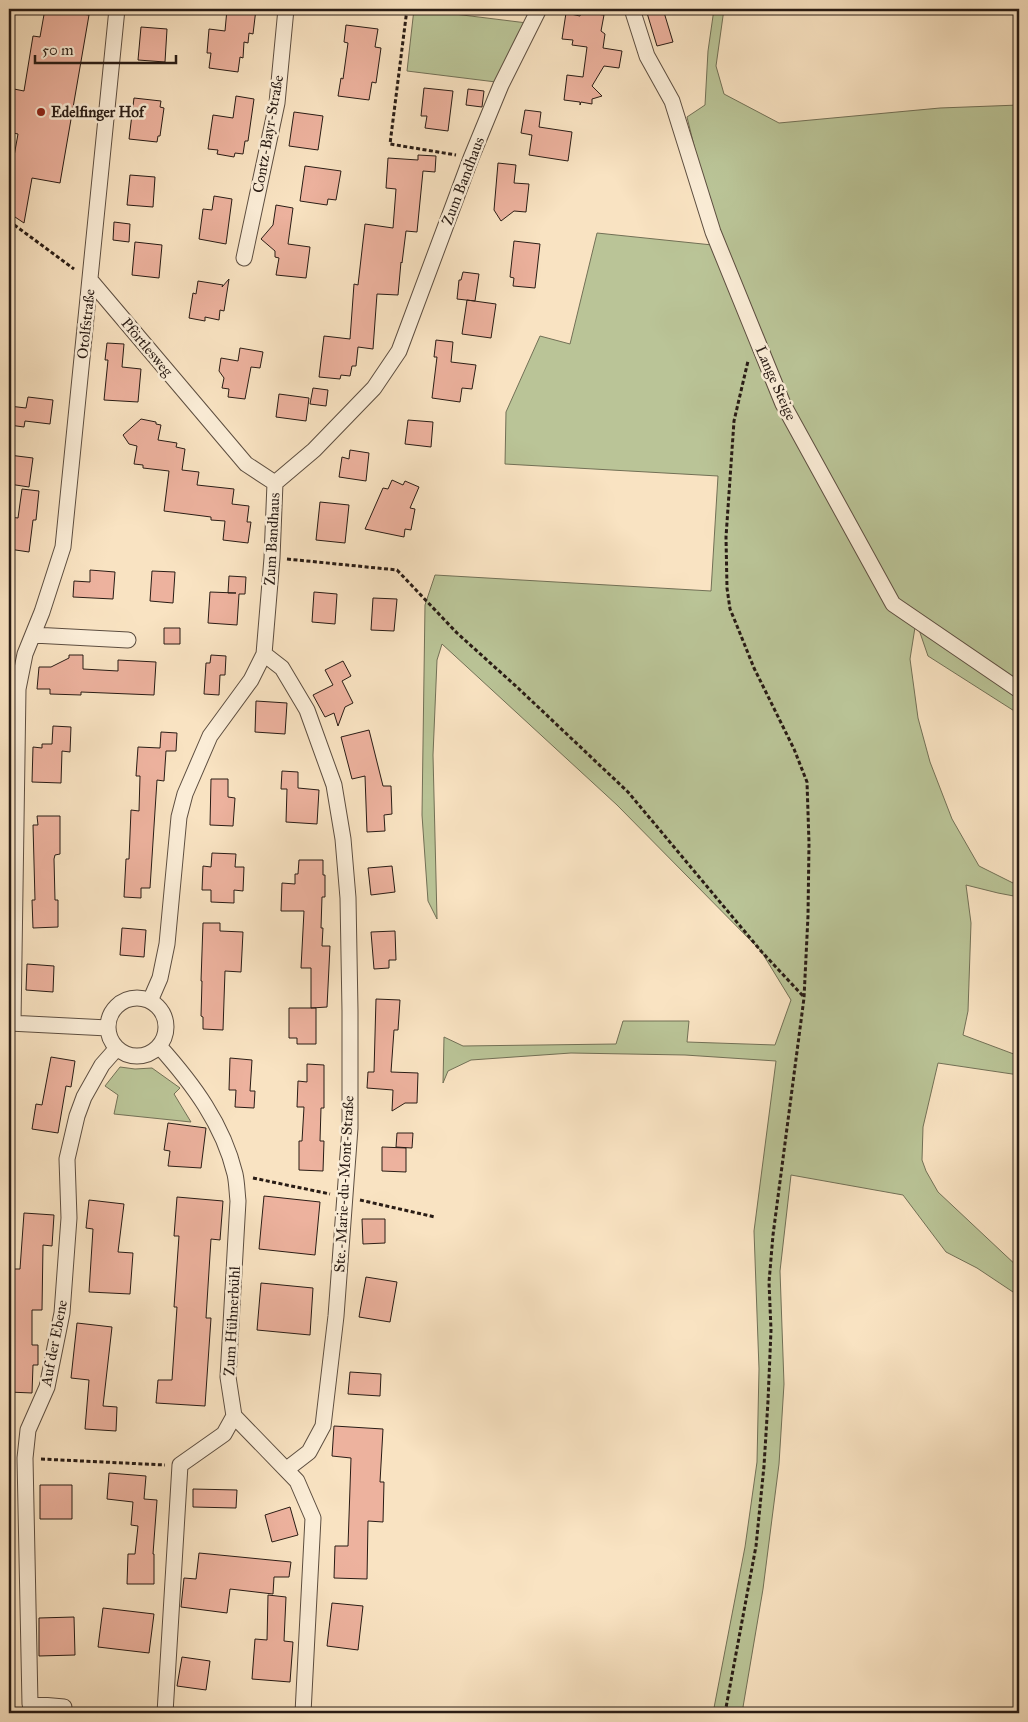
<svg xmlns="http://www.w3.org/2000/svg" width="1028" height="1722" viewBox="0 0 1028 1722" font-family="'IM FELL Great Primer',serif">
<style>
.green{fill:#bac497;stroke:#727056}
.building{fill:#edb29e;stroke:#291c15}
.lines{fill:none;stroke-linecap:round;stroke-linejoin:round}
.street-casing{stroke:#5d4e40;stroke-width:17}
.path{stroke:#291c15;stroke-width:3;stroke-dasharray:4 2.5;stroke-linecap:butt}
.street{stroke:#fbedd7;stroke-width:15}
.poi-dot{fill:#8f2418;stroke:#fbedd7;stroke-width:2}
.labels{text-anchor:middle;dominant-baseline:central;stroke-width:5;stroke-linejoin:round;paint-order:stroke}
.poi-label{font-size:15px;font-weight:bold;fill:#291c15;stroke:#fbedd7;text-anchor:start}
.street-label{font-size:15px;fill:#291c15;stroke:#fbedd7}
</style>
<rect width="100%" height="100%" fill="#f9e3c2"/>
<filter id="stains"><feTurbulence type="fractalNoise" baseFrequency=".004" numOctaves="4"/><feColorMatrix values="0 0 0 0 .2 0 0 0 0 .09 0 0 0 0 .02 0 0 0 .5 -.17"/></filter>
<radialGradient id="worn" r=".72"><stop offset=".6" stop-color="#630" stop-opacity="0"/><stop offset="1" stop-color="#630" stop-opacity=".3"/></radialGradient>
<path class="green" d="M414,9L527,23L496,82L407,71Z
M714,9H724L716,66L724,94L779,123L940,108L1019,105V714L928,656L916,621L910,659L918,718L930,762L952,819L979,866L1019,886V897L998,893L966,885L971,923L968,1011L963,1035L1019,1056V1075L938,1063L923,1127L922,1160L926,1171L938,1192L1019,1268V1296L977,1268L946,1252L903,1195L791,1175L780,1271L784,1384L779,1464L763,1589L742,1713H713L745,1547L757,1462L759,1369L754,1231L776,1061L685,1055L571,1053L471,1060L448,1071L443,1083L444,1037L463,1046L616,1044L623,1021H689L687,1042L775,1045L791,1000L761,951L617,805L442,644L437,660L433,755L437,919L428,901L422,815L425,605L435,575L711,591L718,476L505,464L506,412L540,336L570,344L597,233L722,246L710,211L687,117L705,105L708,51Z
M120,1067L135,1069L152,1068L180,1088L174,1094L191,1122L114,1114L118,1095L105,1086Z"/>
<path class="building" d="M45,9L89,15L60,183L32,178L24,223L9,213V173H11L18,134L9,132V88L24,91L33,36L40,37Z
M227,9H256L253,34L249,33L248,43L244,42L243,58L240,57L238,72L209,68L211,53H207L209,29L225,31Z
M663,9L673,42L657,46L647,13Z
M581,12L604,15L601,31L605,34L603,48L622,51L619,68L604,66L592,86L602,96L592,99V104L581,102L580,105V102L564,100L567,75L583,77L587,47L572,45L573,40L562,39L566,13L580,16Z
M346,25L378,29L375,47L381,48L376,83L372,82L369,100L338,96L341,78L343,79L348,43L344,42Z
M141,27L167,29L165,62L138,60Z
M424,88L453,91L448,131L425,128L427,116H421Z
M468,89L484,91L482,107L466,105Z
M236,96L254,99L248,141H245L243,154L235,153L234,157L217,154L218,150L208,149L213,115L233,118Z
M134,98L161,101L160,107L164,108L160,136H158L157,142L129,139Z
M525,110L541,112L539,127L572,132L568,161L529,155L532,135L521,133Z
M294,112L323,116L318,150L289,146Z
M418,155L436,156L435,172L423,171L417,232L406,231L402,263L401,262L398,295L377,294L373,349L358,347L356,366H352L350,376L341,375L340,379L319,377L324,336L350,339L354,284L358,285L365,224L393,228L396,189L386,188L388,158L418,160Z
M498,163L516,165L514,183L529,184L526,212L514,211L501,221L494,210Z
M305,166L341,171L336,200L328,199L327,205L300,201Z
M130,175L155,177L153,207L127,205Z
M214,196L232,199L226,244L199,239L203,209L212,210Z
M276,205L293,208L288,244L310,247L306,278L276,275L279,258L275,257V251L261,239L273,225Z
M114,222L130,224L129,242L113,240Z
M514,241L540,244L535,288L513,286L514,278L510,277Z
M135,242L162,245L159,278L132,275Z
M463,272L479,274L475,301L457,299L459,280H461Z
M229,279L224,311L220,310L219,320L205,317V321L189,318L193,293L196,294L198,281L223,285L222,287Z
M467,300L496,304L491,338L462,334Z
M436,340L453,342L451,362L476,365L472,389L462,388L460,402L432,398L437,357H434Z
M107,343L124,344L122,367L141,369L138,402L104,400L108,360H105Z
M240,348L263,352L260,368L251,367L245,399L228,397L229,389L222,388L224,378L219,371L221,358L238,361Z
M313,388L328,390L326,406L310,404Z
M279,394L309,398L306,421L276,417Z
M28,397L53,400L50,424L25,421L24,427L9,425V406L26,408Z
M141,419L156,422V424L161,425L158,440L177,443L176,447L185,449L182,470L199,472L197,485L234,489L232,504L249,506L247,522H251L248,543L223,540L225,521L211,520V517L164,511L169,471L143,468V465L134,464L137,446L129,444L123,435Z
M408,420L433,422L431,447L405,444Z
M350,450L369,453L366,481L339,477L342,457L349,459Z
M9,455L33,458L29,487L9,484Z
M392,480L403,485L405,481L419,487L410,508L415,509L411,530L405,529L404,537L365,529L383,488L388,489Z
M22,489L39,491L36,520H33L29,552L9,549V517L18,518Z
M320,502L349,505L345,543L316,540Z
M90,570L115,572L113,599L73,597L74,581L90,582Z
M152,571L175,572L173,603L150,601Z
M229,576L246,577L245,594H239L237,625L208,623L210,592L236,593H228Z
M314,592L337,594L335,624L312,622Z
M373,598L397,599L394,631L371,630Z
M164,628H180V644H164Z
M69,655H83V669L118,671V660L156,662L154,695L81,692V695L50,694V689H37L39,667H51L69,658Z
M211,655L226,656L225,675H220L219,695L204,694L206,663H210Z
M343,661L351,676L342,681L353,703L345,707L338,726L334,713L325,717L313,695L333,685L325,670Z
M256,701L287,703L285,734L255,732Z
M53,726L71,727L70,752L62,751L61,783L32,782L33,747L42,748V744H52Z
M369,730L383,786H391L392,814L384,815L385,831L367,832L365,776L352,779L341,737Z
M161,732L177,733L176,751H166L164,781L157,780L150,888H141V898L124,897L126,859H129L131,810L139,811L140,776H136L138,747L160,748Z
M282,771L298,772V788L319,790L317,824L286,822L287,789H281Z
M211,779H228V797L235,798L233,826L210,825Z
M37,816H60V854L55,855L54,859L55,900H58V927L33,928L32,900H35L33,825H38Z
M212,853L236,854L235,867H244L243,891L234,890V903L211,902V890H202L203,866L211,867Z
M299,860H323V875H325V897H322L321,928H323L322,946H330L327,1007L311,1008V968H301L304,911H281L282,883L295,884V874H298Z
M392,866L395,892L371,895L368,868Z
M203,923H220V931L243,932L241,972L225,971L223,1030L203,1029V1017L201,1016L202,981H201Z
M122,928L146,930L144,957L120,955Z
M395,931L396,960H389V968L374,969L371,932Z
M27,964L54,966L53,992L26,990Z
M376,999L400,1000L398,1030H394L391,1072L418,1073L417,1103H405L392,1111L393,1090L367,1088L368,1072H374Z
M289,1008H316V1044H297V1038H289Z
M51,1057L75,1061L71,1087L66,1086L58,1133L32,1129L36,1104L42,1105Z
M230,1058L252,1060L250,1091H255L254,1108L235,1107L236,1090H229Z
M307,1064L324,1065V1108H321L320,1141H324L323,1171L299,1170V1141H302L304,1107H297L298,1081L307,1082Z
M168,1123L206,1128L201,1168L168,1166L170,1151L164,1150Z
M397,1133H413L412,1148L396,1147Z
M382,1147L406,1148V1172L382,1171Z
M264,1196L320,1202L315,1255L259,1249Z
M177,1197L223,1201L220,1240L211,1239L206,1318H211L205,1406L156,1403L158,1380H172L177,1307H174L179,1236H174Z
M89,1200L124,1204L118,1252L133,1253L130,1294L89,1292L93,1229L86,1228Z
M24,1213L54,1215L52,1246L43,1245L42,1310H32V1345H38V1365H33L32,1393L9,1392L11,1269H20Z
M362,1219H385V1243L363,1244Z
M366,1277L397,1282L390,1322L359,1317Z
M261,1283L313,1288L310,1335L257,1330Z
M77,1323L112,1327L103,1406L117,1407L116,1431L85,1429L89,1380L71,1378Z
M350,1372L381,1374L380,1396L348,1394Z
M334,1426L383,1429L380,1482H384L383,1522L368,1521L367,1579L334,1578L335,1546H348L351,1458L332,1456Z
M109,1473L146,1476L144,1499L157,1500L153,1554H154V1584H127L128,1554H135L138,1526L131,1525L133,1502L107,1499Z
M40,1485H72V1519H40Z
M193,1489L237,1490L236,1508L193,1507Z
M290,1507L298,1535L272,1542L265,1515Z
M199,1553L291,1562L289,1577H274L273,1594L230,1589L227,1613L181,1607L184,1578L196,1579Z
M268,1595L286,1597L284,1641L293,1642L290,1682L252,1679L255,1639L267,1640Z
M332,1603L363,1606L358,1650L327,1646Z
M103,1608L154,1614L149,1653L98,1647Z
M74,1617L75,1655L39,1656V1618Z
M182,1657L210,1661L206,1690L177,1686Z"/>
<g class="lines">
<g class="street-casing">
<path id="street" d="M632,9L647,56L672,101L713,232L783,404L893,604L1019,690
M244,258L277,103L286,9
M91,281L246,464L275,483
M33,635L128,640
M264,654L282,668L307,710L334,785L343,839L348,898L350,1011V1128L336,1316L323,1426L309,1452L287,1469
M108 1027a29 29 0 1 1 58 0a29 29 0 1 1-58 0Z
M150,1001L160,978L167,944L179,817L185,794L210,736L251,680L264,654L272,558L275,483L314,450L374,388L399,351L471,158L501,85L539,9
M9,1023L108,1028
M13,1023L18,689L25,654L42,612L63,547L117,9
M159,1046C193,1084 223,1124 235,1174C237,1183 237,1193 238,1201L228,1377L234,1416L224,1434L180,1465L165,1713
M234,1416L297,1481L313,1518L303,1713
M64,1707L30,1704L25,1458L28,1430L47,1387L62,1313L69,1218L67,1159L77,1116L84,1097L102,1065L117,1048"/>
</g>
<path class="path" d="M407,9L390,144L456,155
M9,221L74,269
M287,559L397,570L457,633L518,688L628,792L761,951L804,997
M253,1178L330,1194
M360,1200L435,1217
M41,1459L165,1465
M725,1713L756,1546L764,1466L768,1401L771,1330L769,1282L773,1235L804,998L808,916L809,843L807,782L794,749L754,668L735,621L730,609L727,588L726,537L734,421L748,361"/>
<use href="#street" class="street"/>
</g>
<circle class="poi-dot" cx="41" cy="112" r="5"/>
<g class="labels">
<g class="poi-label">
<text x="51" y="112">Edelfinger Hof</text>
</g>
<g class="street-label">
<text transform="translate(268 134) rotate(-80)">Contz-Bayr-Straße</text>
<text transform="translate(463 181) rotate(-69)">Zum Bandhaus</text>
<text transform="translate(86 324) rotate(-84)">Otolfstraße</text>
<text transform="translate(147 347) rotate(50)">Pförtlesweg</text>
<text transform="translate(776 383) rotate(66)">Lange Steige</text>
<text transform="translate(272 539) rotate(-87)">Zum Bandhaus</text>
<text transform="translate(344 1184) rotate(-87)">Ste.-Marie-du-Mont-Straße</text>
<text transform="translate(232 1321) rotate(-87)">Zum Hühnerbühl</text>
<text transform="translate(54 1343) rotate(-79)">Auf der Ebene</text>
</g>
</g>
<rect width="1028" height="1722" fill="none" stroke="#f9e3c2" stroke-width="30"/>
<rect x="10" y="10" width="1008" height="1702" fill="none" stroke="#291c15" stroke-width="2.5"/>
<rect x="15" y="15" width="998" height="1692" fill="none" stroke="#291c15"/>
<path d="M35 55v8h141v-8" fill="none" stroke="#291c15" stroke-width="2.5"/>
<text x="42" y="55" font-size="15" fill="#291c15" stroke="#fbedd7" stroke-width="4" paint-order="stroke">50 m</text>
<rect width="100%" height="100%" filter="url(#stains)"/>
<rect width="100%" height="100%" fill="url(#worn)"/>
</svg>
